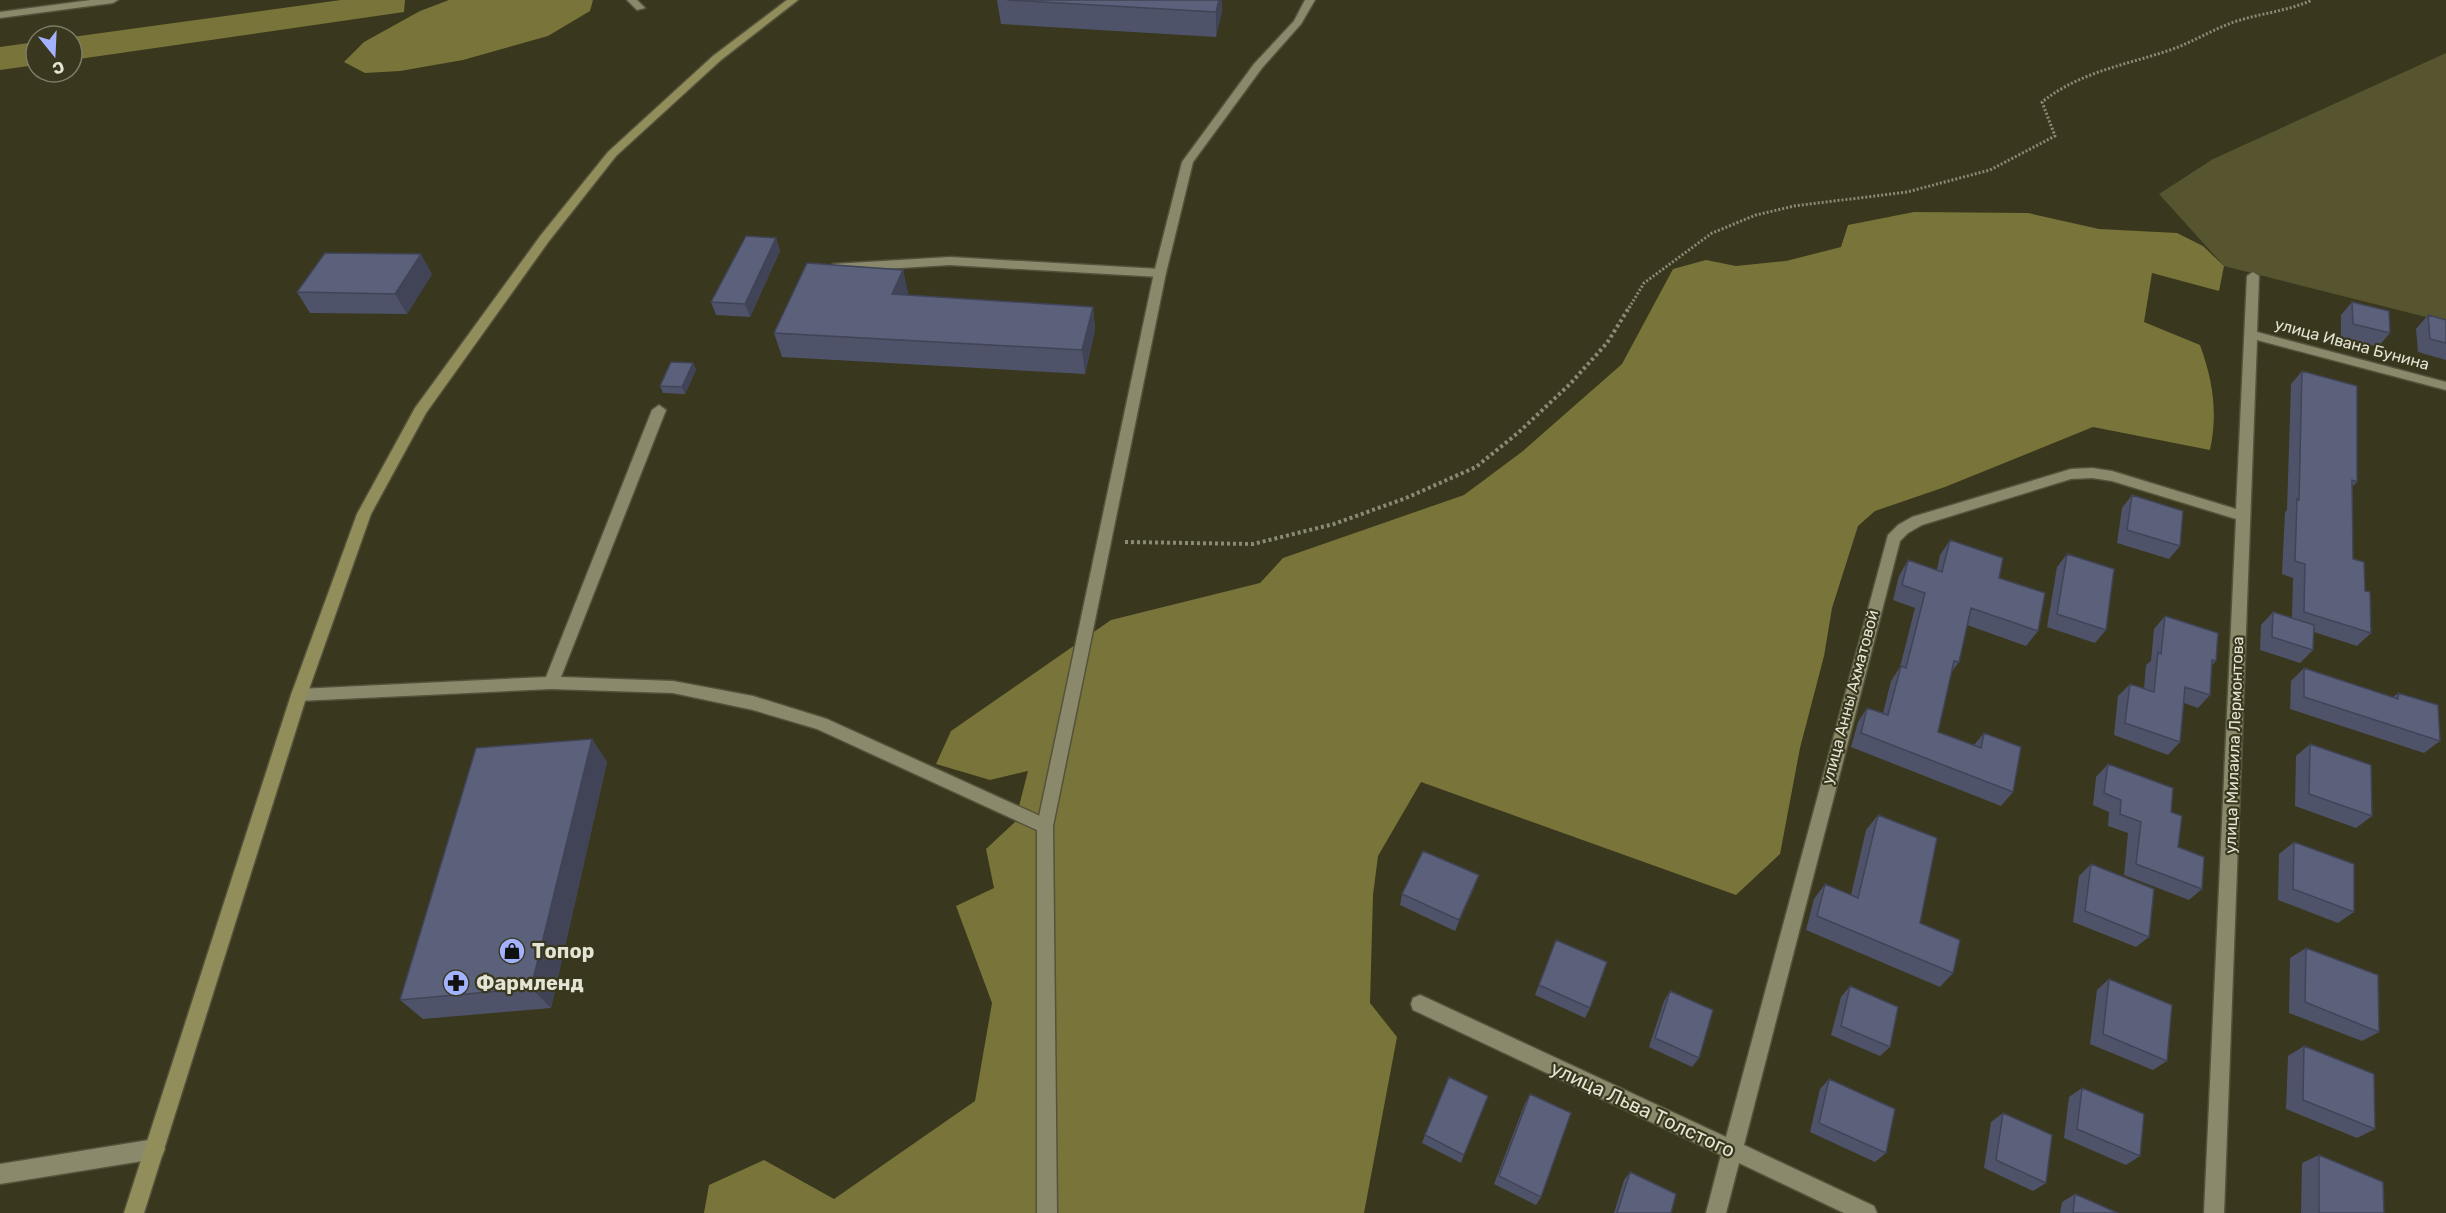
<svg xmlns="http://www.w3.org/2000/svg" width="2446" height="1213" viewBox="0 0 2446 1213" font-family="Rubik,sans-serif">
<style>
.green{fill:#575430}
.forest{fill:#797439}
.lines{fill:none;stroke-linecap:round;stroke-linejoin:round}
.service-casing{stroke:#54523b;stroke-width:3}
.minor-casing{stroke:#54523b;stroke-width:3}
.tertiary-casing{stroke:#54523b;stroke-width:3}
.secondary-casing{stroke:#54523b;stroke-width:3}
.path-far1{stroke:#8b8a74;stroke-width:3;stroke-dasharray:2 2;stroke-linecap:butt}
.path{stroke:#8b8a74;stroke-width:4;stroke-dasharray:3 3;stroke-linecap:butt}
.service{fill:#8b896c;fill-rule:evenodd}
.minor{fill:#8b896c;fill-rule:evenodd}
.tertiary{fill:#8b896c;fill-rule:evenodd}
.secondary{fill:#928e5c;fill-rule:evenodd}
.wall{fill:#4e536a}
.shaded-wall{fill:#404456}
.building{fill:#5b617b;stroke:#404456;stroke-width:1.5}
.labels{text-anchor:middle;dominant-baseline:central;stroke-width:4.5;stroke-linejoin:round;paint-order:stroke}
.street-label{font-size:16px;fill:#e4e4d4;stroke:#39371d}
.near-poi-label{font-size:20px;font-weight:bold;fill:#e4e4d4;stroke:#39371d;text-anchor:start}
.near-street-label{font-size:20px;fill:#e4e4d4;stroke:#39371d}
</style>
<rect width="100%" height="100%" fill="#39371d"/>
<path class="green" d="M2446,53V322L2224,266L2159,194L2213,159Z"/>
<path class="forest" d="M341,0H405L404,12L72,60V37Z
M449,0H593L590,11L548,36L463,60L400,71L365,73L344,62L364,42L420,11Z
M36,42V65L0,70V47Z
M1914,212L2028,213L2099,229L2177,233L2203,246L2224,266L2219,291L2152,273L2144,322L2200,345C2213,381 2218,412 2210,450L2093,427L1945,487L1875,511L1858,526L1832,608L1824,656L1800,748L1780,854L1736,895L1421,782L1378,856L1373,895L1370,1003L1397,1037L1364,1213H704L709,1185L764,1160L834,1199L975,1101L992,1003L956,906L994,888L986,849L1015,822L1028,771L990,780L936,764L951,731L1111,620L1260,583L1283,558L1464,495L1523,451L1622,364L1673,269L1706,260L1736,266L1786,261L1841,247L1848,225Z"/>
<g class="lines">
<g class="service-casing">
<path id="service" d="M627,0H637L645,8L637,10Z
M950,257L1160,269L1166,273L1160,277L950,265L833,272L827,268L833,264Z
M659,405L666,410L561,677L673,681L753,696L827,719L1051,821L1053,826L1051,831L1045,833L1039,831L817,729L753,710L673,693L551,689L299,701L293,700L291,695L293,690L299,689L546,677L652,410Z
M155,1139L162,1142L165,1149L162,1156L155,1159L0,1184V1164Z"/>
</g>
<g class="minor-casing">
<path id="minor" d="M1305,0H1315L1301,24L1262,68L1193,162L1166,273L1053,826L1057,1213H1037V826L1154,273L1182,162L1254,64L1294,21Z
M2253,272L2259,276L2257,332L2446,382V390L2257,340L2224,1213H2204L2236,519L2112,481L2092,478L2071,479L1922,525L1908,533L1900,541L1744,1145L1874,1206L1877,1213H1844L1739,1163L1726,1213H1706L1721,1155L1413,1010L1411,1004L1413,998L1420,995L1427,998L1726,1137L1888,535L1898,525L1912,517L2071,469L2092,468L2112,471L2236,509L2247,276Z"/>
</g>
<g class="tertiary-casing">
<path id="tertiary" d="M91,0H118L113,3L0,18V12Z"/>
</g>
<g class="secondary-casing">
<path id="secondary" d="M787,0H798L721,60L616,156L549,241L426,413L371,514L307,695L144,1213H124L291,695L357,514L415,408L541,235L608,152L713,56Z"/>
</g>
<path class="path-far1" d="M1629,308L1644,283L1712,233L1756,215L1794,206L1907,192L1990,170L2055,136L2042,102C2081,71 2127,65 2173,49C2195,41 2215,28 2237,21C2262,13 2288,11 2312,0"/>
<path class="path" d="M1125,542L1253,544L1334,524L1406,498L1476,467L1519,432L1570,384L1607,343L1630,306"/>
<use href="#service" class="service"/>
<use href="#minor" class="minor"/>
<use href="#tertiary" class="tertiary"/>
<use href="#secondary" class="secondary"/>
</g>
<path class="wall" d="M997,0H1222V11L1216,37L1001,24Z
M776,238L780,251L750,317L716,315L711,302Z
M903,270L908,293L907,295L1093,307L1095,330L1085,374L782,357L774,333Z
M432,274L407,314L310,313L297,292Z
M2352,302L2390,333L2378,347L2341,337V315Z
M2428,315L2446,320V360L2418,352L2416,329Z
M693,363L696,370L685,394L663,393L660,386Z
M2302,371L2357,482L2352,487L2353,559L2365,591L2371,633L2357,646L2314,632L2313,650L2300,663L2260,650L2261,625L2273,612L2292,618L2293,578L2282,574L2285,512L2287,510L2291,384Z
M2132,495L2180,546L2169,559L2117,543L2122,508Z
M1950,540L1999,578L2038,631L2026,646L1967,625L1959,662L1951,673L1938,732L1974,745L1984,733L2013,792L2001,806L1851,747L1858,722L1867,708L1883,713L1891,681L1900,667L1915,608L1893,600L1899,576L1908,560L1937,570L1940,555Z
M2067,554L2106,630L2095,643L2047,627L2057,567Z
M2165,616L2216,661L2212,665L2210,695L2198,708L2184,703L2180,742L2168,755L2114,735L2118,696L2130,684L2144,689L2146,665L2151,661L2154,629Z
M2304,668L2393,697L2398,693L2440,741L2424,753L2290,709L2291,681Z
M592,739L607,762L551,1008L423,1019L400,1000Z
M2310,744L2372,816L2356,828L2295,806L2296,756Z
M2108,764L2171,812L2178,847L2202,889L2189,900L2124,875L2128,833L2108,826L2109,812L2093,805L2096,777Z
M1878,815L1920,923L1953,973L1940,987L1806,930L1814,899L1825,884L1851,895L1866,830Z
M2294,842L2354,912L2338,923L2278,900L2279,854Z
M2091,864L2149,937L2136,947L2073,922L2079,876Z
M1475,886L1455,931L1400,905L1402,894Z
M1556,940L1590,1008L1585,1018L1535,995Z
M2306,948L2379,1032L2362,1041L2289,1013L2290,958Z
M2109,979L2167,1061L2153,1070L2090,1044L2097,990Z
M1850,986L1890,1047L1880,1056L1831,1035L1841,997Z
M1670,991L1699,1058L1692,1067L1649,1047L1664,1001Z
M2304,1046L2375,1129L2357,1138L2286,1109L2288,1056Z
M1829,1079L1886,1153L1875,1162L1810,1132L1820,1089Z
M2082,1088L2140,1156L2126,1165L2064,1138L2069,1097Z
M1530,1094L1541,1197L1536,1205L1494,1184L1525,1103Z
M2003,1113L2046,1183L2033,1191L1984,1168L1991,1122Z
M1425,1135L1464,1155L1461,1163L1422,1143Z
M2319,1155L2384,1213H2301L2302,1163Z
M1630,1172L1671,1213H1614L1624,1180Z
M2075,1194L2118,1213H2060L2062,1202Z"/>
<path class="shaded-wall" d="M1219,0H1222V11L1216,37V12Z
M776,238L780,251L750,317L745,304Z
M421,254L432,274L407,314L395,294Z
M903,270L908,293L898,318L892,294Z
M1093,307L1095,330L1085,374L1082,350Z
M693,363L696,370L685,394L682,387Z
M592,739L607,762L551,1008L531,988Z
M1479,875L1475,886L1455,931L1459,920Z"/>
<path class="building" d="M1007,0H1219L1216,12Z
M746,236L776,238L745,304L711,302Z
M325,253L421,254L395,294L297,292Z
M807,263L903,270L892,294L1093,307L1082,350L774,333Z
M2352,302L2389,311L2390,333L2353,324Z
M2428,315L2446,320V343L2430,339Z
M671,362L693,363L682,387L660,386Z
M2302,371L2357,386V482L2352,480L2353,559L2364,562L2365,591L2370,592L2371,633L2304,612L2305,564L2295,561L2297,499L2299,500Z
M2132,495L2183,511L2180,546L2127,530Z
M1950,540L2003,558L1999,578L2045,593L2038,631L1971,608L1959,662L1954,661L1938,732L1981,748L1984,733L2021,747L2013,792L1861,733L1867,708L1888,715L1901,666L1906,668L1925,593L1902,585L1908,560L1942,572Z
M2067,554L2114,569L2106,630L2057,614Z
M2273,612L2314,625L2313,650L2272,637Z
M2165,616L2218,633L2216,661L2212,660L2210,695L2185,687L2180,742L2125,723L2130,684L2154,692L2158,652L2161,654Z
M2304,668L2398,699V693L2438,705L2440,741L2304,697Z
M592,739L531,988L400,1000L476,748Z
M2310,744L2371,765L2372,816L2309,794Z
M2108,764L2173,788L2171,812L2182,816L2178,847L2204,857L2202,889L2136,864L2141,822L2120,814L2121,800L2104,793Z
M1878,815L1937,838L1920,923L1960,940L1953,973L1817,916L1825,884L1858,898Z
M2294,842L2354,864V912L2293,889Z
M1423,851L1479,875L1459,920L1402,894Z
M2091,864L2154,889L2149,937L2085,911Z
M1556,940L1607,962L1590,1008L1539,985Z
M2306,948L2378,975L2379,1032L2305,1002Z
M2109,979L2172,1005L2167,1061L2103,1034Z
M1850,986L1898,1007L1890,1047L1841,1026Z
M1670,991L1713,1010L1699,1058L1655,1038Z
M2304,1046L2374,1074L2375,1129L2303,1100Z
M1449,1077L1488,1096L1464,1155L1425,1135Z
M1829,1079L1895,1109L1886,1153L1819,1123Z
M2082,1088L2144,1114L2140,1156L2077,1129Z
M1530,1094L1571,1113L1541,1197L1499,1176Z
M2003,1113L2052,1135L2046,1183L1996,1160Z
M2319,1155L2383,1182L2384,1213H2319Z
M1630,1172L1676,1194L1671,1213H1617Z
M2075,1194L2118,1213H2073Z"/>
<defs>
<g id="shop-disc" transform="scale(1.35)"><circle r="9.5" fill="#a2b2fd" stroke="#39371d"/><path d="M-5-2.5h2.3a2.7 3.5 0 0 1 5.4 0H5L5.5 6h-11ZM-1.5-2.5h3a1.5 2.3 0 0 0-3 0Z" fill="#111"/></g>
<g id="pharmacy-disc" transform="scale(1.35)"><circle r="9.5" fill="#a2b2fd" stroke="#39371d"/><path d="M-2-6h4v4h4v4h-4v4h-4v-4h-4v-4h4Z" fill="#111"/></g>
</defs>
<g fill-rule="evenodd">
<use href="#shop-disc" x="512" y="951"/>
<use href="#pharmacy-disc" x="456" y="983"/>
</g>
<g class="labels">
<g class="street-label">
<text transform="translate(2352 344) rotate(15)">улица Ивана Бунина</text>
<text transform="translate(1850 697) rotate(-75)">улица Анны Ахматовой</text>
<text transform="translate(2234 745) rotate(-88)">улица Милаила Лермонтова</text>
</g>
<g class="near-poi-label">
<text x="532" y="951">Топор</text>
<text x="476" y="983">Фармленд</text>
</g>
<g class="near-street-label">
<text transform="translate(1643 1109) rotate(25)">улица Льва Толстого</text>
</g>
</g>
<g transform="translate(54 54) rotate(162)"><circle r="28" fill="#39371d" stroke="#7d7c66" stroke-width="1.5"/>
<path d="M0-4.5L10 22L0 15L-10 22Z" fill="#a2b2fd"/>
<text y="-9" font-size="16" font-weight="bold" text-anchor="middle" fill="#e4e4d4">С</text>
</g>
</svg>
